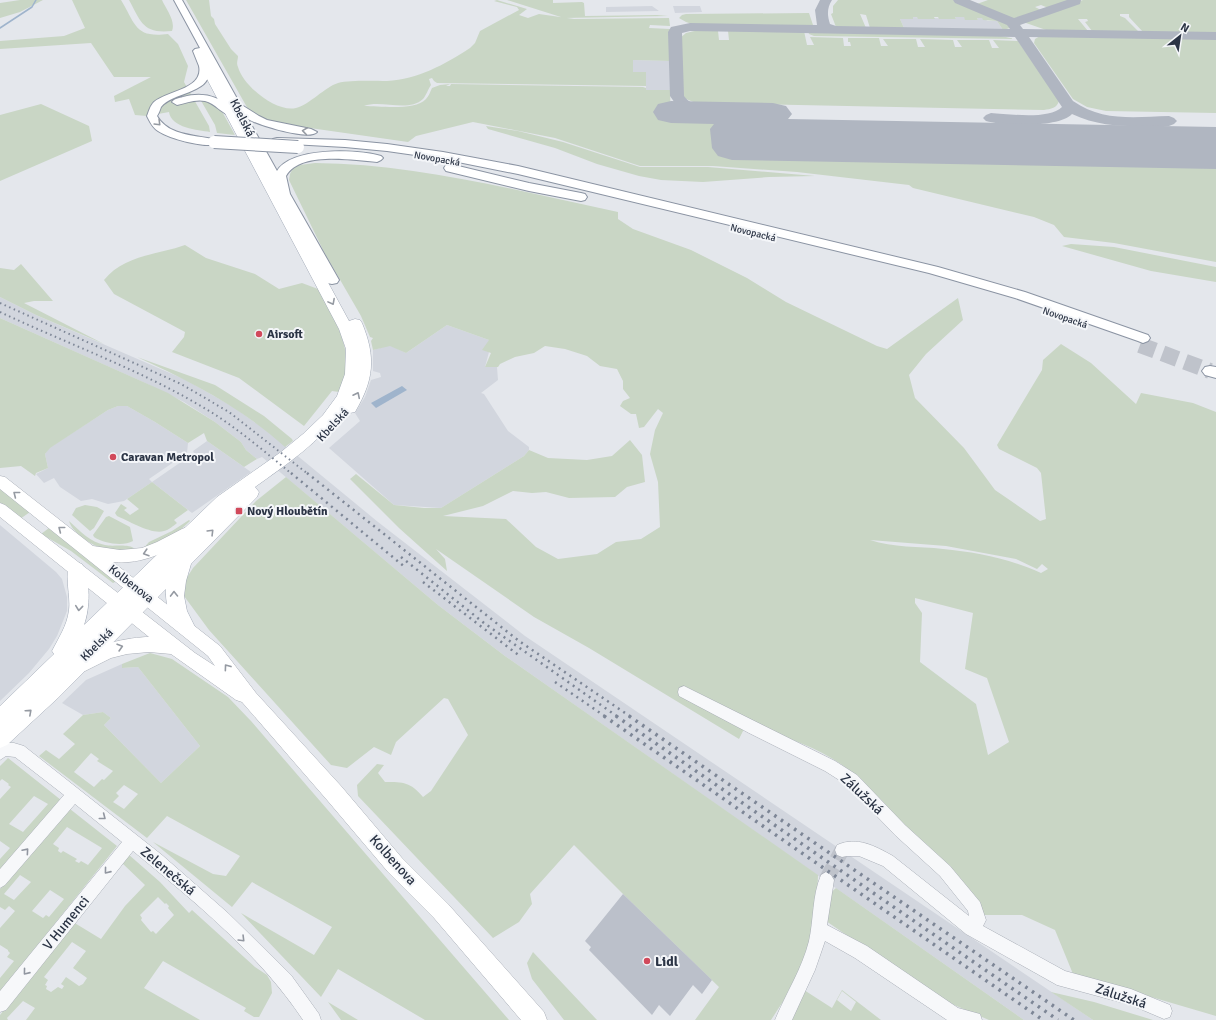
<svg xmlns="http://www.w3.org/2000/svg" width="1216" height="1020" viewBox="0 0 1216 1020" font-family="Signika,sans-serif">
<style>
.built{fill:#d2d6de}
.green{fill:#c9d6c5;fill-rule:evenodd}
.water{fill:#9fb4cc}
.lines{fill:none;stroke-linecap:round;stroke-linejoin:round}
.stream{stroke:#9fb4cc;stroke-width:1.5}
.taxiway{fill:#b0b6c1;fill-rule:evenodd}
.runway{fill:#b0b6c1;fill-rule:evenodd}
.building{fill:#bbc0ca}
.minor-tunnel{stroke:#bfc3cb;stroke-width:15;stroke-dasharray:15 8;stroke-linecap:butt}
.trunk-tunnel{stroke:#bfc3cb;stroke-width:16;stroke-dasharray:16 8;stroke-linecap:butt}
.minor-casing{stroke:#a9aeb7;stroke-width:1}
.secondary-casing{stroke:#a9aeb7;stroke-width:1}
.primary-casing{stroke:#a3abb8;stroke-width:1}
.trunk-casing{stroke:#8b94a3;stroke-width:2}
.minor{fill:#f7f8fa;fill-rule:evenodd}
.secondary{fill:#fff;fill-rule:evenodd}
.primary{fill:#fff;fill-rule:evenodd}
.trunk{fill:#fff;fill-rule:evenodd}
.rail-far2{stroke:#7d8696;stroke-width:2;stroke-dasharray:1.5 3.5;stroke-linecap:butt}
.rail-far1{stroke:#7d8696;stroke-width:2.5;stroke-dasharray:2 4.5;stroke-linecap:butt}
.rail{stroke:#7d8696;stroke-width:3.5;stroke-dasharray:2.5 5.5;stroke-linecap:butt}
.trunk-bridge-casing{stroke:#8b94a3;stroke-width:14;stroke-linecap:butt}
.trunk-bridge{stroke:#fff;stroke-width:12}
.oneway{stroke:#959aa2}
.oneway2{stroke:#9196a0}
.poi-dot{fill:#d1495b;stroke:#f4f6f9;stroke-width:1.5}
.labels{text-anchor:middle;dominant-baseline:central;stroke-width:4;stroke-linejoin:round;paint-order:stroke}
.far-street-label{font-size:10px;fill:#2b3445;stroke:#f4f6f9}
.street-label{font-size:12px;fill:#2b3445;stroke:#f4f6f9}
.poi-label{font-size:12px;font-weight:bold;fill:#2b3445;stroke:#f4f6f9;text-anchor:start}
.near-street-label{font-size:14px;fill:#2b3445;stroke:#f4f6f9}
.near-poi-label{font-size:14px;font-weight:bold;fill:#2b3445;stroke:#f4f6f9;text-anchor:start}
</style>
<rect width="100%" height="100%" fill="#e4e7ec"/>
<path class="built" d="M652,6L659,11L606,12V7Z
M673,6H700L702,12L675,13Z
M912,17L956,19L955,17H964L966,20H978L977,18H982L988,21H997L1003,30L904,28L900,19H913Z
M633,60L670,61V90H646V72H633Z
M0,297L36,315L186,380L235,408L271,434L378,522L525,636L1093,1020H1024L505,656L438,605L262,457L257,459L246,450L241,442L215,422L184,402L143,382L0,318Z
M447,325L489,340V352L485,367H497L498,380L481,393L484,394L508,431L529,447V450L524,456L441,508L394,505L329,448L360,421L355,413L365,397L371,380L381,377L380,373L373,371V350L390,345L406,353Z
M118,406H127L155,422L188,443L187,453L149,479L152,482L194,453L193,451L207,441L251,472L192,513L152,482L124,501L108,504L92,499L81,501L60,487L54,478L44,483L36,474L48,468L45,454L49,448L108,410Z
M0,525L56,572L62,579L67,597V611L57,636L49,649L29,673L0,701Z
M122,664L123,668L138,667L200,746L161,783L104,725L111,718L103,712L83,715L62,703L86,680Z"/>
<path class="green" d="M20,0H43L20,12L0,18V3Z
M72,0H121C136,25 135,38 168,34L178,44L188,66L184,82L209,126L210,132C198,130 171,128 169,112L147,116L135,115L129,99L115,102L114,96L151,77H114L91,43L0,49V41L64,36L85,28Z
M129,0H162C166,9 176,21 172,31C143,34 141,22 129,0Z
M186,0H209L211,16L214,19L215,24L231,49L238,56C238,60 236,63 238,67C243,86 277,113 296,108C309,105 325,87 338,83C350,80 373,81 387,81C418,79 444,65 470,48L475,43L480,31L519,10L517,7L494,1L497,0L527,9L519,15L528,18L539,14L574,19L669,18L670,26L650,25L649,28L670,29V61L633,60V72H646V86L437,83L434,81L432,78L429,79L431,85C428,89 426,96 423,99C408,113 381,99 364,106C380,106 415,111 426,99C429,96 430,92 432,88L440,85L450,84L446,86H450L451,84L643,87L646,88V90H670L671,122L1216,133V262L1114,243L1064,237L1054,225L1034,217L913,188L909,185L797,172L713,166H640L555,138L473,122L416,136L408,142L275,123L257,117L248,109Z
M507,0H553V3L582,2L584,3L585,16L657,15L668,16L564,18Z
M838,0H953L995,17L1007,24L1010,28L1003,30L997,21L983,20L982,18H977L978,20H965L964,17H955L956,19H939L938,17H934L935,19H918L917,17H913V19H900L904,28H870L866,15L860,14L866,28L836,27L831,14L833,13V6Z
M988,0H1075L1051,9L1041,5L1035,7L1043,11L1021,19L1012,18L977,4Z
M1083,0H1216V33L1143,32L1129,17V14H1120V16L1125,18L1139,32L1092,31L1085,22L1088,21L1087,19H1078L1088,31H1049L1026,23L1025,20Z
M809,13L813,25L810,26L695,25L686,22L679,18L682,15L686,14Z
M703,29L718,31L719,40H729L728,31L732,30L804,31L807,45H814L810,37L843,38L844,46H851L850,42H848V38H879L881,46H888L883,39H916L918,47H925L920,39L953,40L955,47H962L957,40H989L992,48H999L993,40L1018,41L1059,101C1057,108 1051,109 1044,110L696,103L686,99L682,95L680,38L686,33Z
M808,31L992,34L1015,39L814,36L809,34Z
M1052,35L1216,38V113L1106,111L1087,107L1073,99L1034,43L1035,39L1040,36Z
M200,99L219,106L235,135L217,133L215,125Z
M41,104L89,126L92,141L0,181V115Z
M486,126L518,131L563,142L640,167H708L815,176L769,177L703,182L661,180L639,176L597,164L555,148L488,129Z
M315,163C418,164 518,191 618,212V219L633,229L691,250L747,278L786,302L877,346L887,349L958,298L963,320L926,354L909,375L915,398L964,448L995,490L1040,521L1046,519L1041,473L1037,468L999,449L997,445L1042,370L1043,360L1061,344L1091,363L1136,404L1141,393L1193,403L1216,412V1016L1073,974L1055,930L1022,915H980L856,776C826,749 784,736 746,725L739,739L589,648L534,617L436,549L445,559L447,571L399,528L350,479L356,474L394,505L424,508H441L524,456L529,450L548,458L587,460L612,456L630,440L642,455L645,482L627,487L615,497L569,498L546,492L532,493L513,491L483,506L443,516L506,519L536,547L558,559L597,554L616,542L641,539L660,527L658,482L650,454L655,430L663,413L658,409L644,427L639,428L636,414H631L620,406L623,401L630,398L623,389V381L617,369L600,366L587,356L565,349L545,346L534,353L515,357L500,364L498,367H485L491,353L482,350L489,340L447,325L406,353L390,346L373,350L371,341L373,338L370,337L361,316L324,252L289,180L290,174L293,168L300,165ZM870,540L946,546L1016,559L1037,569L1042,564L1048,569L1041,573C1011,559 976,552 943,549C919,546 893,548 870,540ZM915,598L973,613L965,669L987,678L1009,742L988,755L976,704L920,662L922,613L915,603Z
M1071,244L1114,247L1216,267V282L1151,271L1062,246Z
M185,245L206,258L255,274L279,289L302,283L318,289C331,314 352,344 345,374C344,380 341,386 339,392L332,391L304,426L239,378L172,352L184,337L185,332L114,294L104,280C124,255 157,255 185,245Z
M21,264L53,301H34L24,303L104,344L36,315L0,297V268L14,270Z
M0,318L168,393L215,422L241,442L246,450L257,459L244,467L207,441L204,433L188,443L155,422L127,406H118L108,410L50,448L45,454L48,468L36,473L35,476L21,466L0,468Z
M137,357L215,385L264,416L292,439L293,441L285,447C242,408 190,381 137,357Z
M286,477L438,605L505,656L818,875C817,897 818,925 812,946C806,969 784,1000 771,1020H695L719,987L623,894L574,845L530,894L532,904L519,922L493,938L358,796L357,785L377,764L384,765L378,773L385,782C404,782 410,782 423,797L431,791L468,735L448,699L444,698L396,742L391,755L374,747L347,768L331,765L209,630L184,596L186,579L193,568L256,501Z
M152,482L188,510L174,520L177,523C173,526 169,530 164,531C152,535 129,521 117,516L115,513L121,504L127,508L124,510L130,515L139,509L127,499Z
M0,489L30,512L20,519L0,503Z
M85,505L97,507L104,511L94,528L90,531L72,515L76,508Z
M109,516L130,527L133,541C123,547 103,543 94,537L93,535L106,517Z
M189,520L190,521L176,534L142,550L149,542L172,531Z
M69,521C80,531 90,542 105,545C113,547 129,543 135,549L134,553C124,552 110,552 99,547C88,543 72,532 69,521Z
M49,528L117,581L113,583L71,551L41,534Z
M150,653L172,659L228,697L251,721L509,1020H425L338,969L321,997L241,913L314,955L332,927L252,882L232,907L153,842L213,874L226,876L240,856L167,816L147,838L39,756L46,750L59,759L75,744L63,734L83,715L103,712L111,718L104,725L161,783L200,746L138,667L122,668V664ZM91,753L99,759L97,761L113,771L104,780L102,779L94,787L74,772ZM124,785L138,794L124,809L113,802L119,796L116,793Z
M8,758L61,800L0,871V859L10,848L0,841V799L11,787L8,785L9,784L2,779L0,781V766ZM34,796L48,804L23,832L9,824Z
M70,809L117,846L0,992V978L14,961L7,957L10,953L8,951V950L0,945V928L15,911L9,906L5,910L0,907V889ZM67,827L102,848L88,865L81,861L79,863L75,861L77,859L63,851L61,853L58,851L59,848L53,844ZM20,875L31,882L14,900L4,894ZM50,890L64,899L49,917L46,915L43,918L32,911Z
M128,854L160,882L189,913L192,910L255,967L267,975L271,982L272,993L259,1017H254L244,1011L246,1008L163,961L144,988L200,1020H26L35,1008L23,1001L7,1018L8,1020H0V1015L73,922L101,939L125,906L145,885L121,862ZM158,897L165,904L166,903L169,906L168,908L174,915L156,934L153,931L151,932L141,920L142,918L140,915ZM72,942L86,951L73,968L87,978L83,984L79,986L66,977L61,984L64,986L62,989L58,987L51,992L46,989L47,986L45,985L48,980L44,977Z
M836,888L1024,1020H989L938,998L826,921L828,895Z
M533,952L597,1020H564L532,979L527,963Z
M804,990L832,1008L842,990L881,1020H790ZM842,991L856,1002L851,1011L837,1000Z
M1051,992L1094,1002L1153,1020H1093Z
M328,1002L358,1020H341Z"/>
<path class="water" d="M402,386L407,390L376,408L371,403Z"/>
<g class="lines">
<path class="stream" d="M0,28L32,7L36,0"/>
<path class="taxiway" d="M820,0H832C827,8 827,15 830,24L836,26L1010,29L1007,25L955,3L953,0H970L1014,18L1067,0H1081L1080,4L1020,25L1023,29L1216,32V40L1029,37L1073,101C1103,122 1135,117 1169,116L1174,118L1177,121L1174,124L1169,126C1136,126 1103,129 1072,114C1059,128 1004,126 986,121L983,118L986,115L991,113C1009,114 1049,120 1062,107L1015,37L690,31L682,33L684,96C697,115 743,109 764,109L769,111L772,114L769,117L764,119L730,118L702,116L685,112L677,106L670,96L668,32L671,27L690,23L817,25L815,10Z"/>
<path class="runway" d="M671,101L773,103L786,106L792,114L788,119L1216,127V169L732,160L718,156L712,148L710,129L714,124L671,123L658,120L653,112L658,104Z"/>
</g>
<path class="building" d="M623,894L712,980L702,994L693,985L670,1016L659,1005L652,1015L589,950L591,947L585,941Z"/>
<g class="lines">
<path class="minor-tunnel" d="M826,880L842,850"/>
<path class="trunk-tunnel" d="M1140,345L1210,371"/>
<g class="minor-casing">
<path id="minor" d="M684,686L835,761L857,775L905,825L950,866L980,902L986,920L983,926L1065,971L1131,989L1170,1005L1172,1011L1170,1017L1164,1019L1131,1005L1057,985L966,934L883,866L859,856H847L842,857L837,855L835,850L837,845C857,836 875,846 893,856L969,916L968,911L940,876L895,835L847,785L825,771L749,733L679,696L678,692L679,688Z
M6,743H14L24,746L162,855L228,913L291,975L319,1014L321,1020H303C259,954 194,901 133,851L6,1010L0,1012V991L122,842L75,804L5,885L0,888V869L64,795L15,757L6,756L0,760V745Z
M826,872L831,875L834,880L827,925L867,946L958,1008L980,1014L982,1020H947L855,958L825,941L815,970L792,1020H775C786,993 802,969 809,941C814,919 812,896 821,875Z"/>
</g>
<g class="secondary-casing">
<path id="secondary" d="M0,476L5,477L93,546L120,550L142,548L157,542L182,529L187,527L192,529L195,533L192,537C168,551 143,565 113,562L220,646L256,693L341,786L402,858L448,904L544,1012L547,1020H521L434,918L388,872L327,800L242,702L236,700L171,654L149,652L127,654L111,658L85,671L79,668L76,663C85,645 131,637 149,637L0,517V503L5,505L195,653L215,666L208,656L0,489Z"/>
</g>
<g class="primary-casing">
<path id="primary" d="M203,59L208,62L349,321L355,319L360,320L362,323C376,357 374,380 355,412L350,413L345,412L343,410C320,442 287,464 255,487L259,492L257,497L191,564L186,581L184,596L187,611L195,627L193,633L186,635L179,633C171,619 165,606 166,589L59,697L7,745L0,748V706L54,654L52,651C59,637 67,626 69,610C71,597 64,575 70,564L76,562L82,564C91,581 90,608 84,625L217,497L281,452L303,434L323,415L337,396L345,374L346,349L339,329L198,62Z"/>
</g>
<g class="trunk-casing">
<path id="trunk" d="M174,0H182L240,104L259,116L267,120L311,129L317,132C309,141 258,125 248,119L277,171C291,147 357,149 381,156L383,158L381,160L377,162C352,160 300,151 286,176L290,194L339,280L337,283L332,284L327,283L325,280L235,115C224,118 216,103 205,101C195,99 186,103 177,105L172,102C174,99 179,98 183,97C201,92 217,95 231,108L207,63C219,94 173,91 161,107C160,110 159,113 157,116C169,137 198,135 218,140L220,142L218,144C204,148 170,139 158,131C152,127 150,122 147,116C149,111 150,106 154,102C167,91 204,89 199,66C197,61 195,56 193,51L195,49L200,48Z
M277,138L345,140L387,144L443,152L518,166L938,267L1025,292L1148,335L1150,338L1148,341L1143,343L1138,341L1015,298L929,273L518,174L443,159L387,151L345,147L273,143L271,141L273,139Z
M450,164L529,183L581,193L585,194L587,197L585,200L581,201L529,191L446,171L444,168L446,165Z
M1210,366L1216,367V378L1205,375L1202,371L1205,367Z"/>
</g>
<use href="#minor" class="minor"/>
<use href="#secondary" class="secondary"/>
<use href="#primary" class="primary"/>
<use href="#trunk" class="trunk"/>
<path class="rail-far2" d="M0,303L181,384L229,412L308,474
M0,312C68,344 141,370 206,409C236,427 265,452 292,474"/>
<path class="rail-far1" d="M291,473L406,568
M307,473L519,641L631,717
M401,557L484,623L618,717
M423,582L521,657
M555,682L606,717"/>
<path class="rail" d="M604,716L1043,1020
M616,716L1058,1020
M629,716L1074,1020"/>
<g class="trunk-bridge-casing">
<path id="trunk-bridge" d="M214,142L298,147"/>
</g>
<use href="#trunk-bridge" class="trunk-bridge"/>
</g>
<defs><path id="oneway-chevron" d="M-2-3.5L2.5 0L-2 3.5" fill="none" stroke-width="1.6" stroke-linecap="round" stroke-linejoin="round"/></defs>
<g class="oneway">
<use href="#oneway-chevron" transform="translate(158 123) rotate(45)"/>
<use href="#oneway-chevron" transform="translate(305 131) rotate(-172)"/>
<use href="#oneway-chevron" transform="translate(332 302) rotate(62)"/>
<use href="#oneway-chevron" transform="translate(357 395) rotate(-64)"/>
<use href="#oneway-chevron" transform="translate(16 494) rotate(-142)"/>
<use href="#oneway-chevron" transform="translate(61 529) rotate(-142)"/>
<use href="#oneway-chevron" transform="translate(211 532) rotate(-45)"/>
<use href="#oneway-chevron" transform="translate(146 553) rotate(163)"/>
<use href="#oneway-chevron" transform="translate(174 594) rotate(-91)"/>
<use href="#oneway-chevron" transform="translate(79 608) rotate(96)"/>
<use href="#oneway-chevron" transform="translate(120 647) rotate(-16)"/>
<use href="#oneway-chevron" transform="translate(227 667) rotate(-126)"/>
<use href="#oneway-chevron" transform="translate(29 712) rotate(-42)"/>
</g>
<g class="oneway2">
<use href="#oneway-chevron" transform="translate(103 817) rotate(38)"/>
<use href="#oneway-chevron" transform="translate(26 851) rotate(-49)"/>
<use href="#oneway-chevron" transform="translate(107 871) rotate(129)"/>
<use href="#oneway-chevron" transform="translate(242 939) rotate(45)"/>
<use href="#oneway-chevron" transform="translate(26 972) rotate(129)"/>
</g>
<g class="poi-dot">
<circle cx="259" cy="334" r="4"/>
<circle cx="113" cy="457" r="4"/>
<rect x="235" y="507" width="8" height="8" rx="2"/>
<circle cx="647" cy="961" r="4"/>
</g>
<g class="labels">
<g class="far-street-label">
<text transform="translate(437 159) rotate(10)">Novopacká</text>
<text transform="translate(753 233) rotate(14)">Novopacká</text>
<text transform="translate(1065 318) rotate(19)">Novopacká</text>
</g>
<g class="street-label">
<text transform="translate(242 118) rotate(63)">Kbelská</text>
<text transform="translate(333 425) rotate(-47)">Kbelská</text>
<text transform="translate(131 584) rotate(38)">Kolbenova</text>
<text transform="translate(97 645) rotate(-45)">Kbelská</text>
</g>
<g class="poi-label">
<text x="267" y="334">Airsoft</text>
<text x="121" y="457">Caravan Metropol</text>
<text x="247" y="511">Nový Hloubětín</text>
</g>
<g class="near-street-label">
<text transform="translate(862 794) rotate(43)">Zálužská</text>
<text transform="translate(393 860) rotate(48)">Kolbenova</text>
<text transform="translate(168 871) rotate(40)">Zelenečská</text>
<text transform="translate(66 923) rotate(-51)">V Humenci</text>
<text transform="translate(1121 996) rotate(18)">Zálužská</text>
</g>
<g class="near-poi-label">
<text x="655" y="961">Lidl</text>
</g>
</g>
<g transform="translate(1180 36) rotate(30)" stroke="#f4f6f9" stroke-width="3" paint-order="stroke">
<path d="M0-3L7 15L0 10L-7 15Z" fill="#2b3445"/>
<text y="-6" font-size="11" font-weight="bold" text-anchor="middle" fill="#2b3445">N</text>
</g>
</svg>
